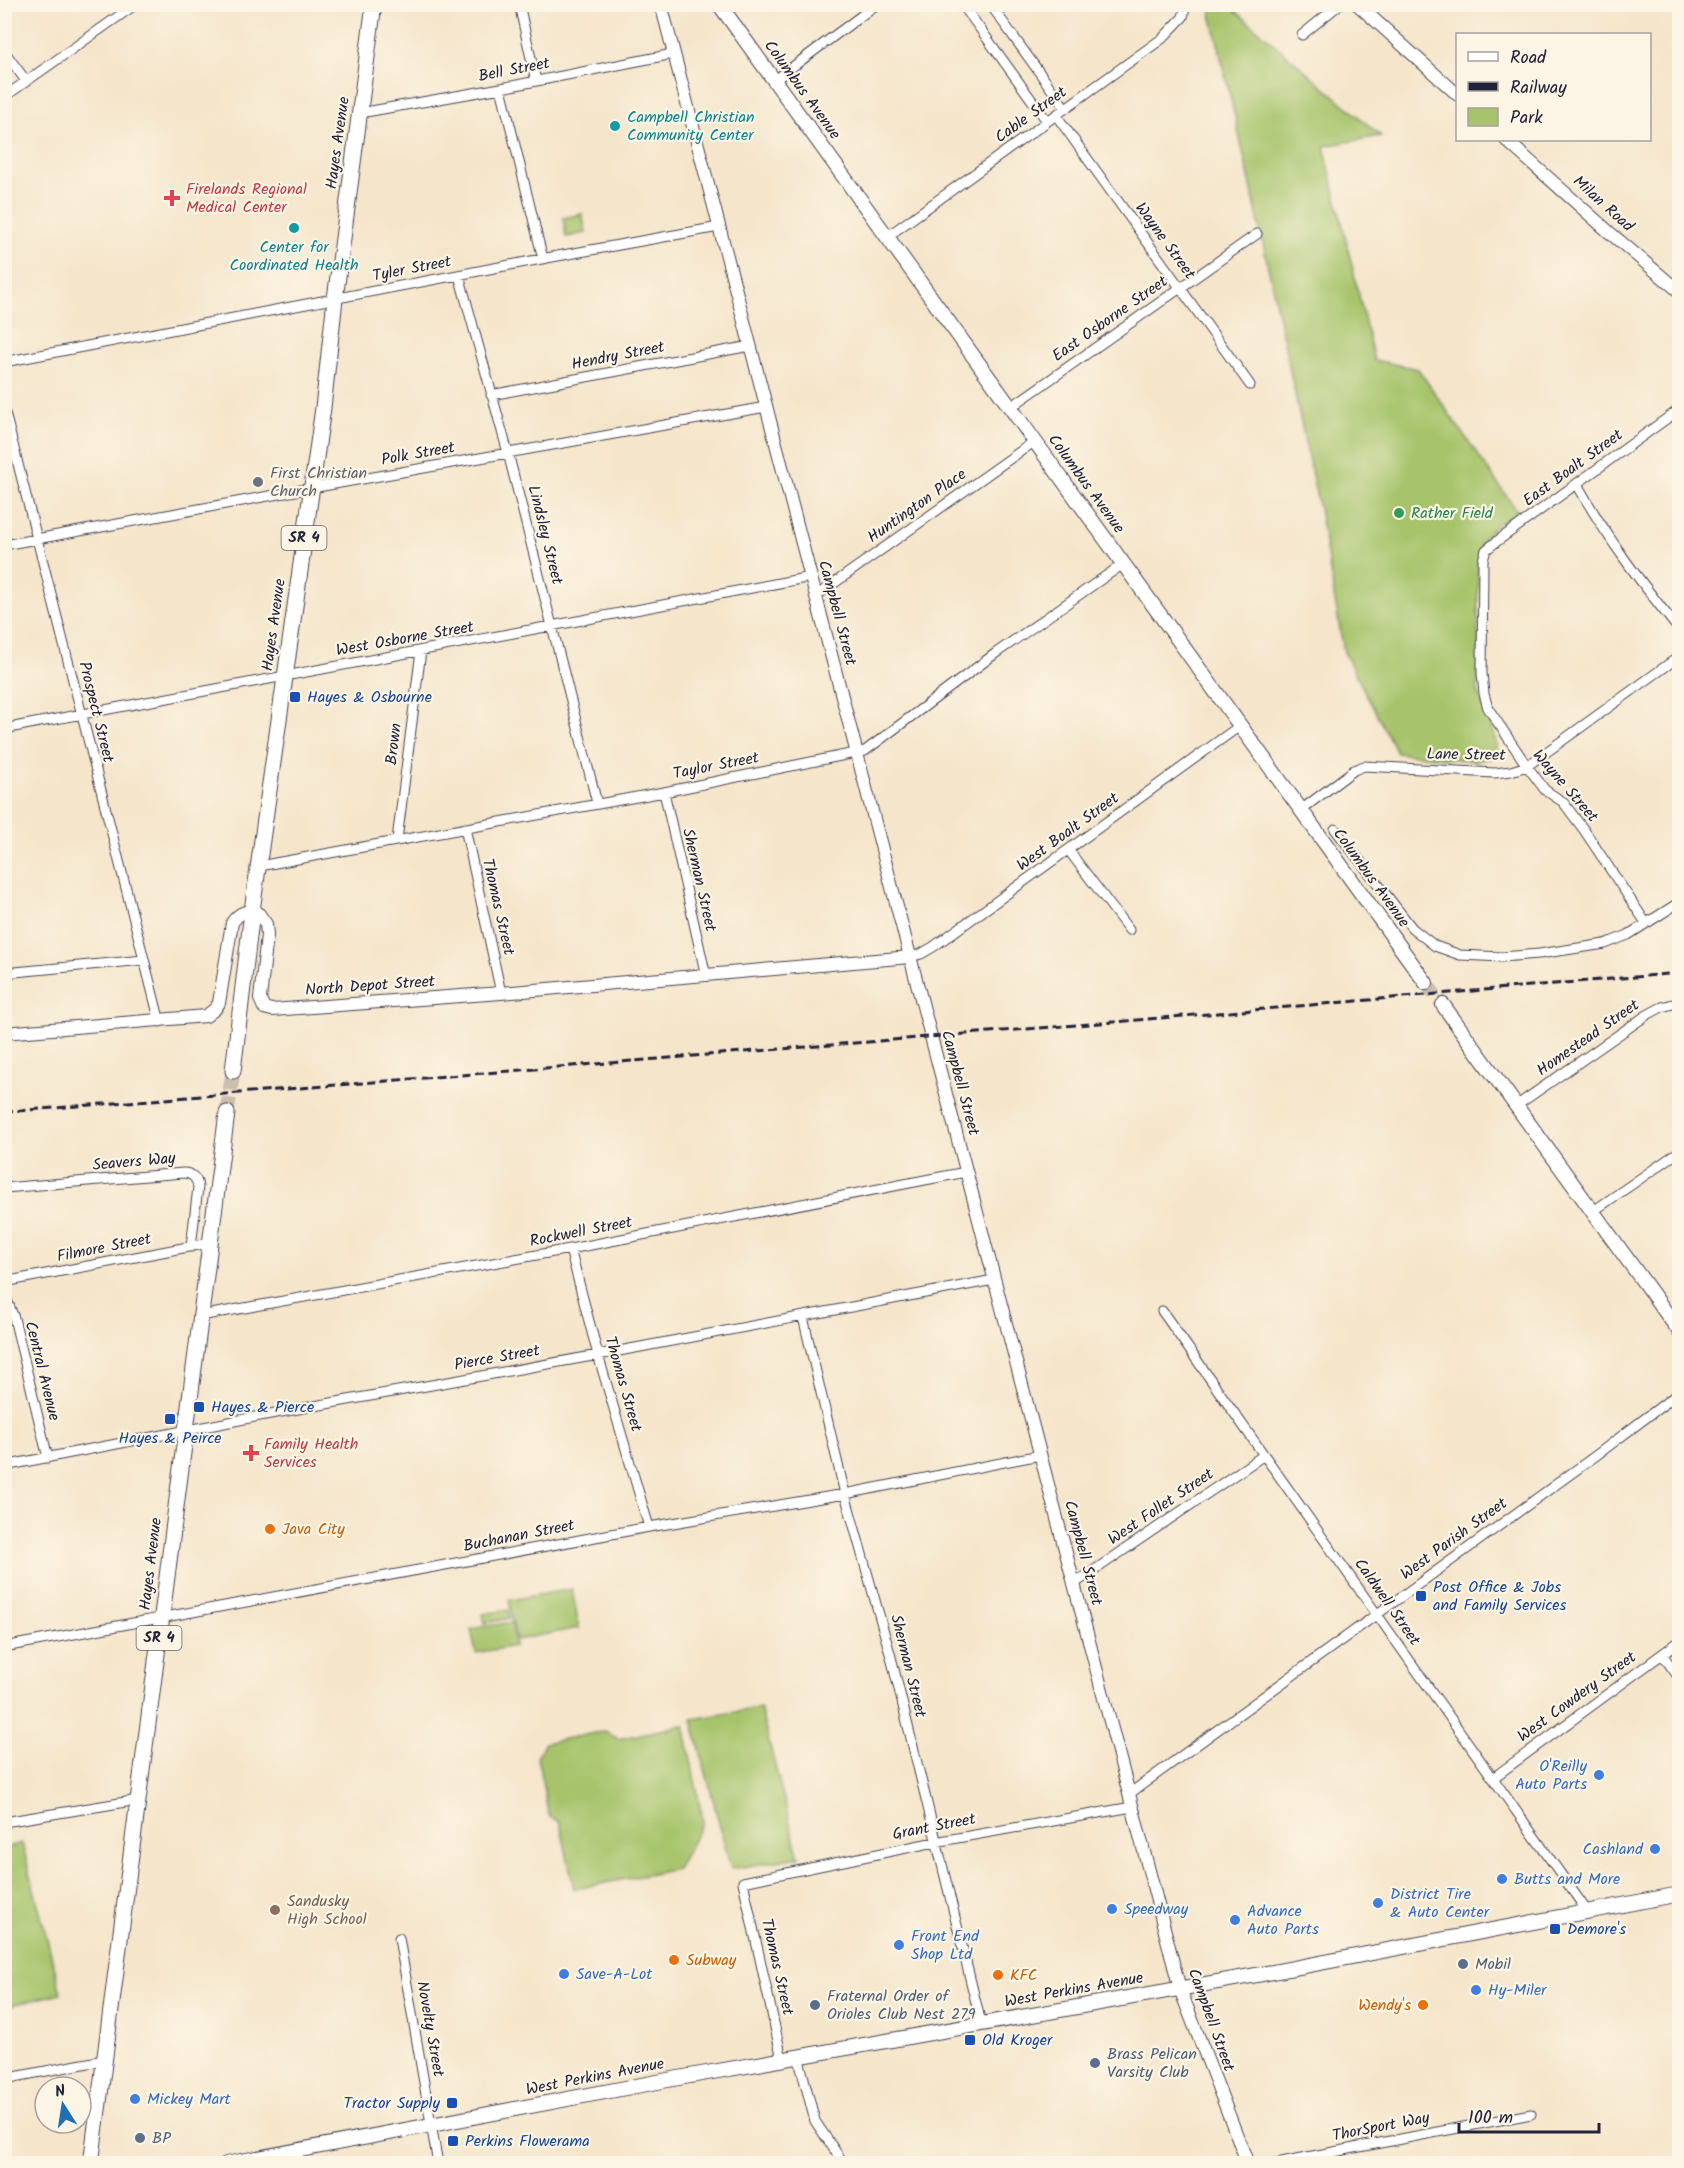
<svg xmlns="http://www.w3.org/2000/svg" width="1684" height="2168" viewBox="0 0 1684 2168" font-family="Kalam,sans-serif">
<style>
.green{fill:#a7c46c;stroke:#647354;stroke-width:1.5}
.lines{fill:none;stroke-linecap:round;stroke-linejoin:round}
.secondary-tunnel{stroke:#cbbead;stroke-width:14;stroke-dasharray:14 7;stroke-linecap:butt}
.primary-tunnel{stroke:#cbbead;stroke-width:15;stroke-dasharray:15 8;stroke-linecap:butt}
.minor-casing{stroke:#423f50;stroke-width:11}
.tertiary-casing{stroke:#423f50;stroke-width:14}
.secondary-casing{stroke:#423f50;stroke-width:16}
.primary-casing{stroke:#423f50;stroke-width:17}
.minor{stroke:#fff;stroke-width:9}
.tertiary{stroke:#fff;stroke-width:12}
.secondary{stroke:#fff;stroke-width:14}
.primary{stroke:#fff;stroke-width:15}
.rail{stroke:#22223b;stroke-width:3;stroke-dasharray:9 4.5;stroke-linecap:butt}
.culture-dot{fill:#0f9aa8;stroke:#fcf5e5;stroke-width:2}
.health-dot{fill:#e0444e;stroke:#fcf5e5;stroke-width:2}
.worship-dot{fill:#6b7280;stroke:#fcf5e5;stroke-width:2}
.leisure-dot{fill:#2e9e5b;stroke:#fcf5e5;stroke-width:2}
.transit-dot{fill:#1a4fb4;stroke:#fcf5e5;stroke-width:2}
.food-dot{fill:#e8710a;stroke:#fcf5e5;stroke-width:2}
.shop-dot{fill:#3f7fe0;stroke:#fcf5e5;stroke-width:2}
.education-dot{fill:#8d6e63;stroke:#fcf5e5;stroke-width:2}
.service-dot{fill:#5c6f8a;stroke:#fcf5e5;stroke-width:2}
.labels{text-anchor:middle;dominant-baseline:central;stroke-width:4.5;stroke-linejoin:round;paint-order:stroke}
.shield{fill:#fcf5e5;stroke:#63616e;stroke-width:1.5}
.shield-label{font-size:15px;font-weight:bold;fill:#22223b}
.street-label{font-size:16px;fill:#22223b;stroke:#fcf5e5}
.culture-label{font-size:16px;fill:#0d838f;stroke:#fcf5e5;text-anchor:start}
.health-label{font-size:16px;fill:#be3a42;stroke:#fcf5e5;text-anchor:start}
.worship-label{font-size:16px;fill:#5b616d;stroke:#fcf5e5;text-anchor:start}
.leisure-label{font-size:16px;fill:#27864d;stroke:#fcf5e5;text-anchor:start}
.transit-label{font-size:16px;fill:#164399;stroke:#fcf5e5;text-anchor:start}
.food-label{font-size:16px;fill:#c56008;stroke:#fcf5e5;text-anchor:start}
.shop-label{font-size:16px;fill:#366cbe;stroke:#fcf5e5;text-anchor:start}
.education-label{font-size:16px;fill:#785e54;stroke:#fcf5e5;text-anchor:start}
.service-label{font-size:16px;fill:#4e5e75;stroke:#fcf5e5;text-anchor:start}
</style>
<rect width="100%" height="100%" fill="#fcf5e5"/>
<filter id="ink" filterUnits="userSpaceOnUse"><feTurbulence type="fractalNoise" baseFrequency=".0167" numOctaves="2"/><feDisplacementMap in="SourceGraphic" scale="12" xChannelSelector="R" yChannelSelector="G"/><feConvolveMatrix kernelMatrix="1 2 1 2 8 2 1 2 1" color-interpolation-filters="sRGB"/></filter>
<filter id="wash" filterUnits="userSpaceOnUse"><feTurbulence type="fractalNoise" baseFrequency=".008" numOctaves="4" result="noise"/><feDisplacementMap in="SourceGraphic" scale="24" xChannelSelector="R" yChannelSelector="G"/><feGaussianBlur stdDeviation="1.35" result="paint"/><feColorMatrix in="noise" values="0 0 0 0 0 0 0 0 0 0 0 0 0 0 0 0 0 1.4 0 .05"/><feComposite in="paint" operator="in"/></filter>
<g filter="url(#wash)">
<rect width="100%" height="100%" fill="#f5e5ca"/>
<path class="green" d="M1209,5H1229L1381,136L1324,146L1374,360L1418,369L1517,511C1501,523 1481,532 1478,553V691L1495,736L1497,751L1492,758L1477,761L1397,753L1344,652L1319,508L1251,186Z
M582,214L586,233L566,237L563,218Z
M572,1589L579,1628L516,1640L509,1600Z
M508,1610L510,1618L485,1623L483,1614Z
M511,1622L515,1646L476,1653L471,1629Z
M760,1708L799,1857L731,1869L692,1719Z
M684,1725L703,1822L677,1869L574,1889L560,1822L549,1816L537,1757L545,1743L605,1731L618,1739Z
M22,1843L61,1993L5,2007V1848Z"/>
</g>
<g filter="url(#ink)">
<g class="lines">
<path class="secondary-tunnel" d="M1426,983L1443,1005"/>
<path class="primary-tunnel" d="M227,1113L233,1071"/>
<g class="minor-casing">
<path id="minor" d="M519,4L536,81
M962,4L1047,121
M990,4L1065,108
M1302,35L1340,4
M4,51L26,81
M775,80L877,4
M501,88L543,259
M4,97L136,4
M360,113L501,88L673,54
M1056,115L1250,385
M888,236L1163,38L1183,17L1186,4
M459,275L508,453L597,803
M4,362L552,257L719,227
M491,395L750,346
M1011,407L1257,234
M4,409L160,1022
M1577,484C1606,537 1642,584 1680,631
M4,545L312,488L766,407
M816,596L1035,441
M4,729C273,677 543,630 811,577
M664,792L706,976
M1301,810L1354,770L1364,766L1495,773L1511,771L1527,766L1680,656
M465,828L501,993
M1335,829L1412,928L1435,946L1460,955L1502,957L1539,954L1605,944L1628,935L1680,902
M397,840L421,651
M1069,851L1129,930
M259,866L664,792L865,751L996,653L1123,564
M1646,923L1584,830L1563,802L1545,790L1527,766L1488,708L1484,694L1482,673L1483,560L1486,550L1496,542L1680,409
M910,957L921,954L933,947L1241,725
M4,973L144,960
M1516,1106L1647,1015L1662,1007L1680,1002
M4,1188L183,1173C192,1173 197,1178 198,1187L191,1247
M1592,1212L1680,1151
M570,1249L598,1355L649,1527
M4,1282L209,1243
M4,1292L14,1318L48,1458
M1162,1311L1587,1911
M200,1316L570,1249L966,1172
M803,1317L845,1494L891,1657L981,2023
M4,1466L270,1414L598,1355L994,1280
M1074,1584L1264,1455
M4,1647L649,1527L845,1494L1040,1455
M1662,1654L1680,1679
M1493,1778L1680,1641
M1129,1794L1598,1454L1680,1392
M4,1822L138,1800
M399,1938L438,2164
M798,2056L815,2121L844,2164
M782,2059L743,1882L935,1842L1132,1807
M4,2079L104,2060
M1271,2164L1531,2114"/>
</g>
<g class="tertiary-casing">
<path id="tertiary" d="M661,4L1180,1989L1248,2164
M1357,4L1458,95
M1506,140L1609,232L1680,292
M4,1033L206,1016L215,1009L219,1003L232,923C238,913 248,908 259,914L266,924L267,935L260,999L264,1008L272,1010L501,993L910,957"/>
</g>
<g class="secondary-casing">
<path id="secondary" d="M719,4L1426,983
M1443,1005L1680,1332
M226,2164L673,2079L1262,1974L1680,1894"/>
</g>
<g class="primary-casing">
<path id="primary" d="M233,1071L252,911L323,408L335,299L374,4
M91,2164L227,1113"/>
</g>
<use href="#minor" class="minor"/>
<use href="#tertiary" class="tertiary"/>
<use href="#secondary" class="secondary"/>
<use href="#primary" class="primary"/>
<path class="rail" d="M4,1112L1126,1021L1680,973"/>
</g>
</g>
<g class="culture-dot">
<circle cx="615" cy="126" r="6"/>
<circle cx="294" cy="228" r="6"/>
</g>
<g class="health-dot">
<path d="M169 189h6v6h6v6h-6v6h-6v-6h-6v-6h6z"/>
<path d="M248 1444h6v6h6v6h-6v6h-6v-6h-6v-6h6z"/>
</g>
<circle class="worship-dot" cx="258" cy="482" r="6"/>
<circle class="leisure-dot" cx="1399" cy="513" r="6"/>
<g class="transit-dot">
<rect x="289" y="691" width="12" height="12" rx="3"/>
<rect x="193" y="1401" width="12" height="12" rx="3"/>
<rect x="164" y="1413" width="12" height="12" rx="3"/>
<rect x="1415" y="1590" width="12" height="12" rx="3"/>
<rect x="1549" y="1923" width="12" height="12" rx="3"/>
<rect x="964" y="2034" width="12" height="12" rx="3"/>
<rect x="446" y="2097" width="12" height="12" rx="3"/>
<rect x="447" y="2135" width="12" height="12" rx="3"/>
</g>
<g class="food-dot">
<circle cx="270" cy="1529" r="6"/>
<circle cx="674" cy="1960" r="6"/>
<circle cx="998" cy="1975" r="6"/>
<circle cx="1423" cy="2005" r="6"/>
</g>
<g class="shop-dot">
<circle cx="1599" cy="1775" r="6"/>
<circle cx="1655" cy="1849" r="6"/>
<circle cx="1502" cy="1879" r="6"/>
<circle cx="1378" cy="1903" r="6"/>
<circle cx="1112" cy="1909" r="6"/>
<circle cx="1235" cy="1920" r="6"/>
<circle cx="899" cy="1945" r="6"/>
<circle cx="564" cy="1974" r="6"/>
<circle cx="1476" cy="1990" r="6"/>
<circle cx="135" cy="2099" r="6"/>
</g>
<circle class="education-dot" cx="275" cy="1910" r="6"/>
<g class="service-dot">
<circle cx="1463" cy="1964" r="6"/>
<circle cx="815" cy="2005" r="6"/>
<circle cx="1095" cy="2063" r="6"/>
<circle cx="140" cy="2138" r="6"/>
</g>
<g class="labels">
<g class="shield">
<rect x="281.5" y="526" width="45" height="24" rx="4.5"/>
<rect x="136.5" y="1626" width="45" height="24" rx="4.5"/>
</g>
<g class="shield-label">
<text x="304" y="538">SR 4</text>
<text x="159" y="1638">SR 4</text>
</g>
<g class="street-label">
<text transform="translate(514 70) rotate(-11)">Bell Street</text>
<text transform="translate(802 90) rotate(54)">Columbus Avenue</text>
<text transform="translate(1031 115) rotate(-36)">Cable Street</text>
<text transform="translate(338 143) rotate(-82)">Hayes Avenue</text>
<text transform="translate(1603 204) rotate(42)">Milan Road</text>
<text transform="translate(1165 241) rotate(54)">Wayne Street</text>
<text transform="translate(412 269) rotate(-11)">Tyler Street</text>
<text transform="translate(1110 319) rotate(-35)">East Osborne Street</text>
<text transform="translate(618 356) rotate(-11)">Hendry Street</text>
<text transform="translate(418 454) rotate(-10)">Polk Street</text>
<text transform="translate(1573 468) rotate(-36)">East Boalt Street</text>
<text transform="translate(1086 484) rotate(54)">Columbus Avenue</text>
<text transform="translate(917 506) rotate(-35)">Huntington Place</text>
<text transform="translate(545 535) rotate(76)">Lindsley Street</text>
<text transform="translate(837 613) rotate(75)">Campbell Street</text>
<text transform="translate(274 625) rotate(-82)">Hayes Avenue</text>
<text transform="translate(405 639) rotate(-10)">West Osborne Street</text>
<text transform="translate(96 712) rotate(76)">Prospect Street</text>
<text transform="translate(394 744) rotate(-83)">Brown</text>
<text transform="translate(1466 755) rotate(1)">Lane Street</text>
<text transform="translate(716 766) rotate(-11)">Taylor Street</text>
<text transform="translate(1565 786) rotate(49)">Wayne Street</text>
<text transform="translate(1068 832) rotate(-36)">West Boalt Street</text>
<text transform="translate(1371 878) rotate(54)">Columbus Avenue</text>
<text transform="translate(699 880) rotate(77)">Sherman Street</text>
<text transform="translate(498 907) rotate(77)">Thomas Street</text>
<text transform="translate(370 986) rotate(-4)">North Depot Street</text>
<text transform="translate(1588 1038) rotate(-35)">Homestead Street</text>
<text transform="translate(960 1083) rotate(75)">Campbell Street</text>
<text transform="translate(134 1162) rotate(-5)">Seavers Way</text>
<text transform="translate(581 1232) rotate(-11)">Rockwell Street</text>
<text transform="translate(104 1248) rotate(-11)">Filmore Street</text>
<text transform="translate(497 1358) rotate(-10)">Pierce Street</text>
<text transform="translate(42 1371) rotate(76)">Central Avenue</text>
<text transform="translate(623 1384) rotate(74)">Thomas Street</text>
<text transform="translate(1161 1507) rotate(-34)">West Follet Street</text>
<text transform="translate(519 1536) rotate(-11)">Buchanan Street</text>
<text transform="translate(1454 1539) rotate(-36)">West Parish Street</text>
<text transform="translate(1083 1553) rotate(75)">Campbell Street</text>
<text transform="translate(151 1564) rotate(-83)">Hayes Avenue</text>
<text transform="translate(1387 1602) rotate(55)">Caldwell Street</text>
<text transform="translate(908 1666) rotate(76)">Sherman Street</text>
<text transform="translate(1577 1697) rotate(-36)">West Cowdery Street</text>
<text transform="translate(934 1827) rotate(-11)">Grant Street</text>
<text transform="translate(777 1967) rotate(77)">Thomas Street</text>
<text transform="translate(1074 1990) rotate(-10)">West Perkins Avenue</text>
<text transform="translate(1211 2020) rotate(70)">Campbell Street</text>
<text transform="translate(430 2029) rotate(80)">Novelty Street</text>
<text transform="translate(595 2077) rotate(-11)">West Perkins Avenue</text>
<text transform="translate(1381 2127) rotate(-11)">ThorSport Way</text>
</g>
<g class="culture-label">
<text x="627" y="117">Campbell Christian<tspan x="627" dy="18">Community Center</tspan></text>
<text x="294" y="247" text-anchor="middle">Center for<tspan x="294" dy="18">Coordinated Health</tspan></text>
</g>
<g class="health-label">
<text x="186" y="189">Firelands Regional<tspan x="186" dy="18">Medical Center</tspan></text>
<text x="264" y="1444">Family Health<tspan x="264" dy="18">Services</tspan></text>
</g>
<g class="worship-label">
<text x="270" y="473">First Christian<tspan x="270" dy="18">Church</tspan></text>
</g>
<g class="leisure-label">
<text x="1411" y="513">Rather Field</text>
</g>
<g class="transit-label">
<text x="307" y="697">Hayes &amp; Osbourne</text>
<text x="211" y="1407">Hayes &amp; Pierce</text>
<text x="170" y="1438" text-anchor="middle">Hayes &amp; Peirce</text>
<text x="1433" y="1587">Post Office &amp; Jobs<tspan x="1433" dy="18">and Family Services</tspan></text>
<text x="1567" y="1929">Demore's</text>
<text x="982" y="2040">Old Kroger</text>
<text x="440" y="2103" text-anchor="end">Tractor Supply</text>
<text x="465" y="2141">Perkins Flowerama</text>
</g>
<g class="food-label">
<text x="282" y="1529">Java City</text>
<text x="686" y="1960">Subway</text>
<text x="1010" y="1975">KFC</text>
<text x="1411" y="2005" text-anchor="end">Wendy's</text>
</g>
<g class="shop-label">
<text x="1587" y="1766" text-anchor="end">O'Reilly<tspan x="1587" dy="18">Auto Parts</tspan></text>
<text x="1643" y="1849" text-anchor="end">Cashland</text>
<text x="1514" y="1879">Butts and More</text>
<text x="1390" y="1894">District Tire<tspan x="1390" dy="18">&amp; Auto Center</tspan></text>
<text x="1124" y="1909">Speedway</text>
<text x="1247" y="1911">Advance<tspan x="1247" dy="18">Auto Parts</tspan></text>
<text x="911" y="1936">Front End<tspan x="911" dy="18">Shop Ltd</tspan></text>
<text x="576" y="1974">Save-A-Lot</text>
<text x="1488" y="1990">Hy-Miler</text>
<text x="147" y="2099">Mickey Mart</text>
</g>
<g class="education-label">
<text x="287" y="1901">Sandusky<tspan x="287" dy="18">High School</tspan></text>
</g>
<g class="service-label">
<text x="1475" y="1964">Mobil</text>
<text x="827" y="1996">Fraternal Order of<tspan x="827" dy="18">Orioles Club Nest 279</tspan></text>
<text x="1107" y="2054">Brass Pelican<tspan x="1107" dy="18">Varsity Club</tspan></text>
<text x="152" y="2138">BP</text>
</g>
</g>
<rect width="1684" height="2168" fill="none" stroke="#fcf5e5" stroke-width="24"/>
<rect x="1456" y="33" width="195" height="108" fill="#fcf5e5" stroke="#a5a1a1" stroke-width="1.5"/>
<rect x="1468" y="52" width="30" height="9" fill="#ffffff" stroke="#a5a1a1" stroke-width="1.5"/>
<text x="1510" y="63" font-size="18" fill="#22223b">Road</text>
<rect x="1468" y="82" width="30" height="9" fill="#22223b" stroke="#a5a1a1" stroke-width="1.5"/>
<text x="1510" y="93" font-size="18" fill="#22223b">Railway</text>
<rect x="1468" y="108" width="30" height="18" fill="#a7c46c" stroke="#a5a1a1" stroke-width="1.5"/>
<text x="1510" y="123" font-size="18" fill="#22223b">Park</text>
<g transform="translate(63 2105) rotate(348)"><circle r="28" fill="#fcf5e5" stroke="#a5a1a1" stroke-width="1.5"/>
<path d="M0-4.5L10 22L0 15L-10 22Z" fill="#1f6fb2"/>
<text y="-9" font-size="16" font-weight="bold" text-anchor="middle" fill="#22223b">N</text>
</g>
<path d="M1459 2123v9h140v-9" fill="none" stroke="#22223b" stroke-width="3"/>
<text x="1468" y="2123" font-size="18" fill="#22223b" stroke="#fcf5e5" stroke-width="4.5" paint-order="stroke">100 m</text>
</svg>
